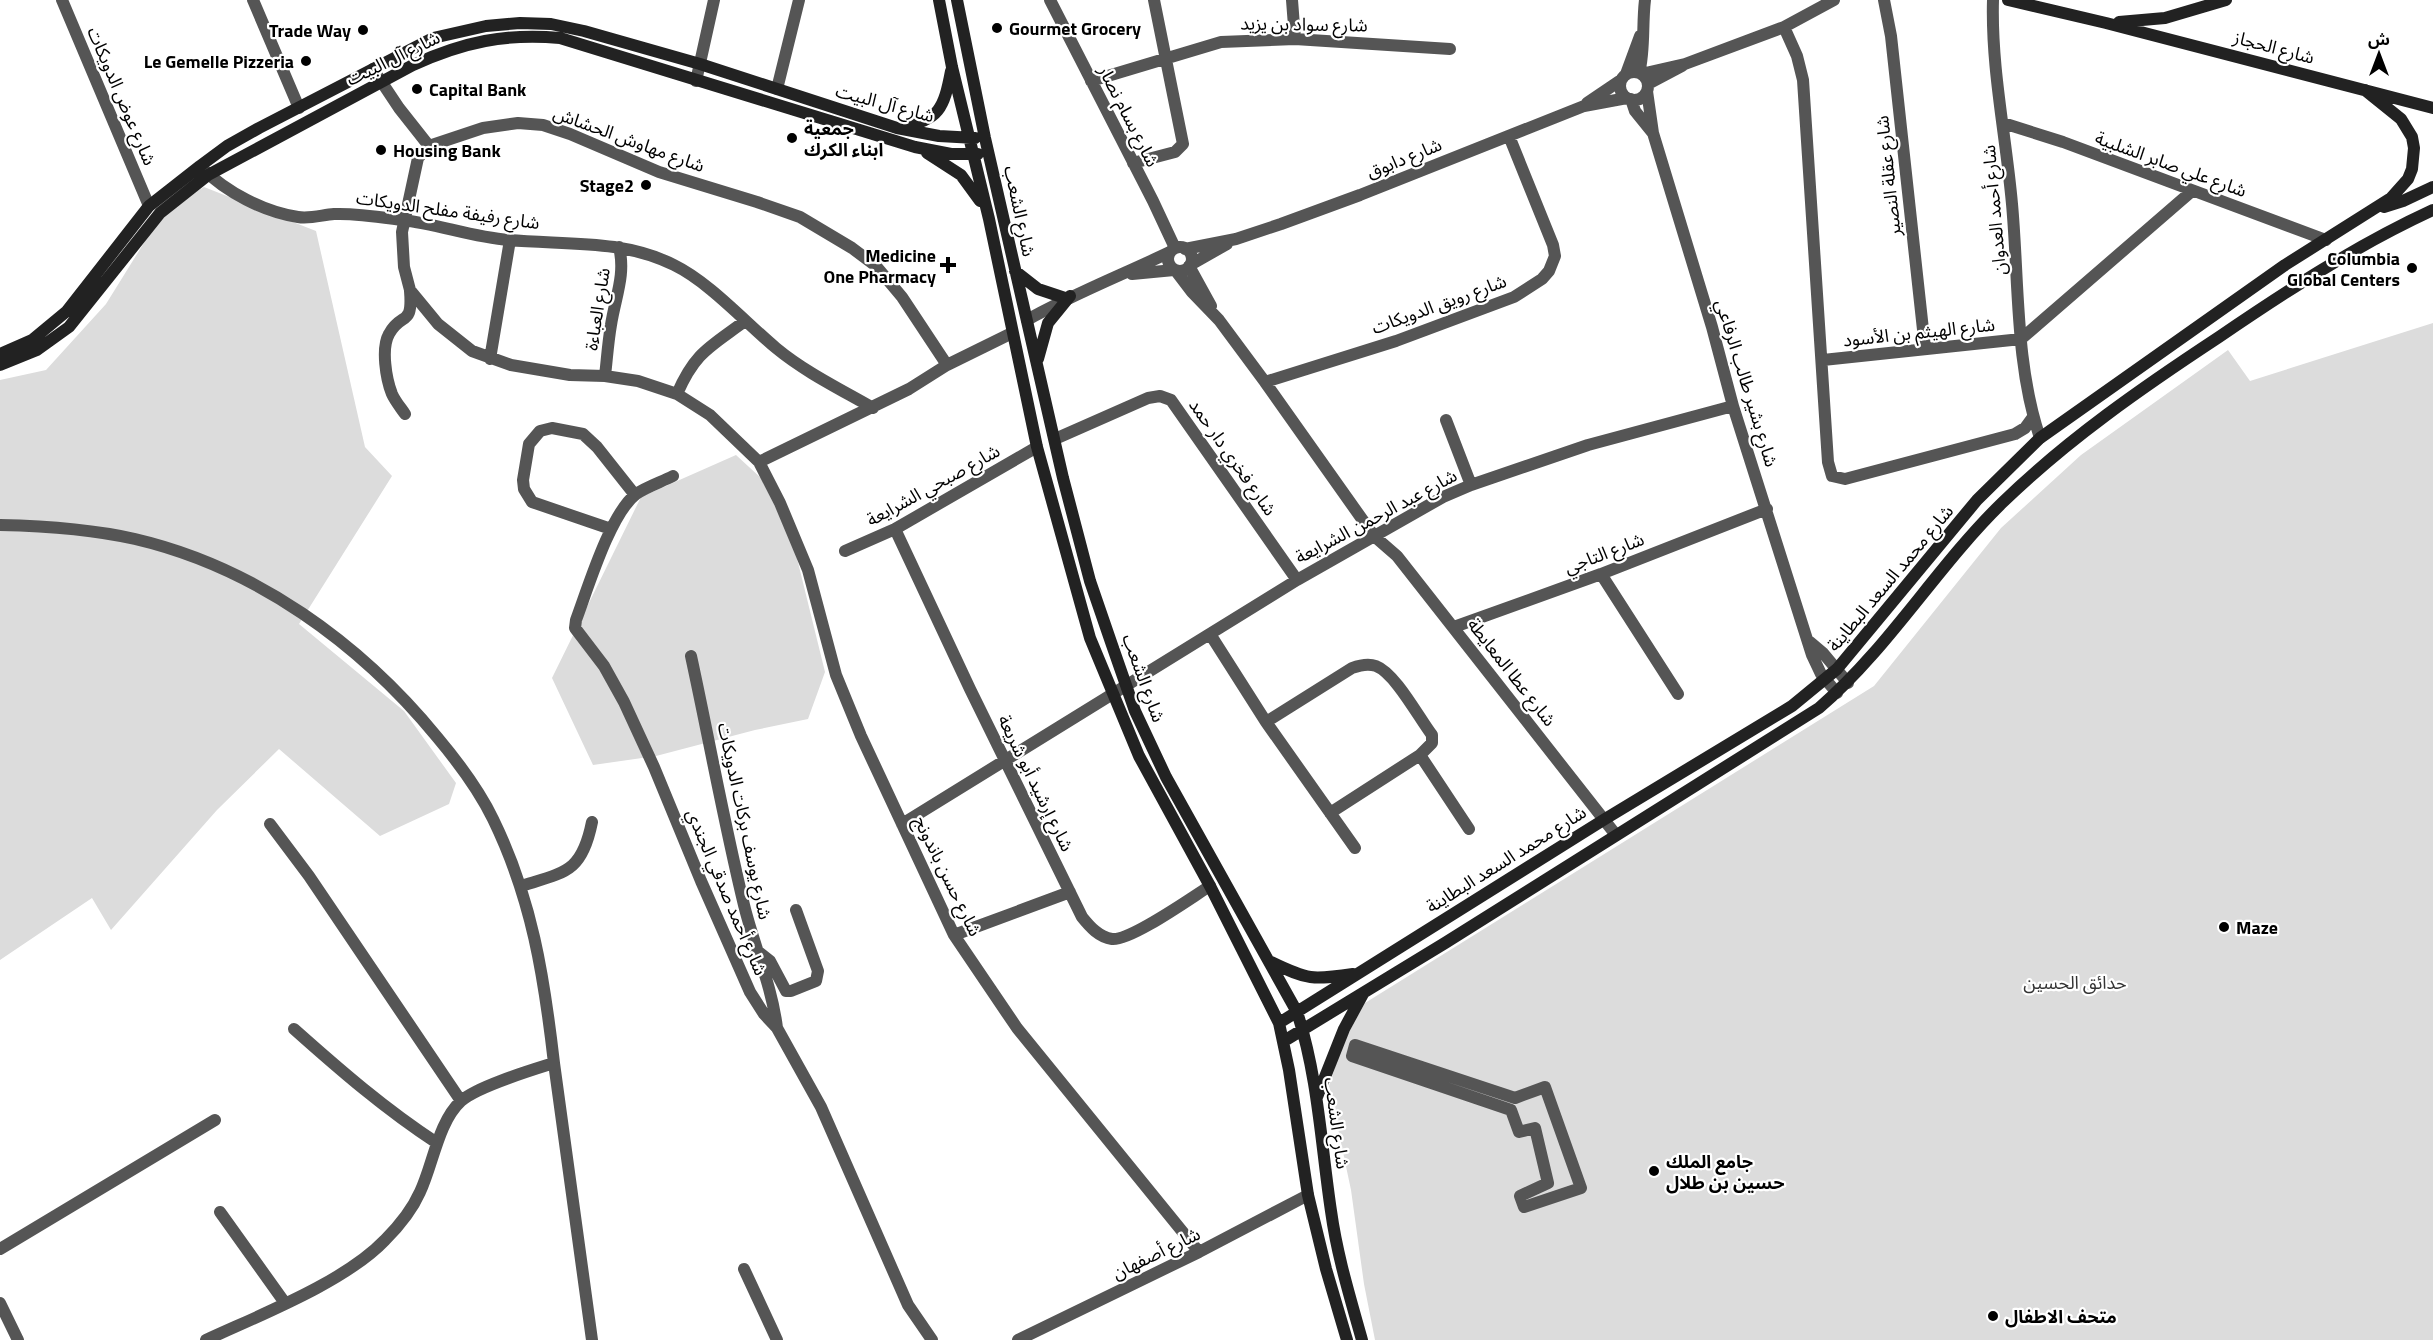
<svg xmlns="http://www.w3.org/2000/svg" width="2433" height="1340" viewBox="0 0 2433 1340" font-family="'Titillium Web','Noto Sans Arabic',sans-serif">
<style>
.green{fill:#dcdcdc}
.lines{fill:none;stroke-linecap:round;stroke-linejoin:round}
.street{stroke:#555;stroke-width:12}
.secondary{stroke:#222;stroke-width:12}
.poi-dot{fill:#000;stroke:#fff;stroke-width:2}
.labels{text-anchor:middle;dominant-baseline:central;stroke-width:4.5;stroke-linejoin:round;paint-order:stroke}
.street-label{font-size:18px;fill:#000;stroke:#fff}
.poi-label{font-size:18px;font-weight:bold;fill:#000;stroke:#fff;text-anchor:start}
.park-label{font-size:18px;fill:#333;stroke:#fff}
</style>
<rect width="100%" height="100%" fill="#fff"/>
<path class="green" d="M204,187L316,231L365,447L392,476L299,624L404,711L456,783L449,804L380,836L279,749L217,810L111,930L92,898L0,960V380L46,370L106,304L165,209Z
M2433,323V1340H1375L1364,1284L1351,1190L1329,1086L1343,1043L1365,1003L1874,686L2001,528L2081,455L2228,350L2250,381Z
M736,455L761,478L793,542L825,672L808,719L755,730L656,756L593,765L552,678L641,497Z"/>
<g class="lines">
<path class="street" d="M62,0L149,206
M253,0L299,108
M1050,0L1153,201L1175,248
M1292,0L1295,39
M1884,0L1891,36L1925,348
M1993,0C1991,68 2006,136 2012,204C2019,281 2015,364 2040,438
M1784,27L1797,56L1803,80L1828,462L1832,476L1845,479L2015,434L2025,428L2033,417
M373,69L399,108L429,146
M1620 86a14 14 0 1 1 28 0a14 14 0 1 1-28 0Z
M1639,73C1645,51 1642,24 1645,0
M1626,74L1640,36
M1641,74L1685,64L1784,27L1834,0
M696,81L714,0
M1091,81L1221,42L1295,39L1450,49
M1648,84L1682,66
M777,89L799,0
M1647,91L1653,133L1712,327L1733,406L1812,655L1821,674L1837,693
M1631,99L1635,111L1652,132
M1587,103L1621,80
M2003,123L2063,142L2326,240
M1133,163L1175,152L1183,144L1154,0
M202,168C226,192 264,212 298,217C310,219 322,215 334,214C356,213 380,217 402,220C438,224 472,237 509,240C565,245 622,239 674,265C709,282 745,322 776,348C805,372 840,389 873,408
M1168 259a12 12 0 1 1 24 0a12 12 0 1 1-24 0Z
M1185,249L1236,239L1281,224L1360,195L1584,106L1627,98
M1190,265L1227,244
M1189,266L1211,306
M1176,271L1192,292L1219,320L1265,382L1374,536L1397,556L1616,835
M1132,274L1174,270
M1027,320C1073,294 1122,275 1170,252
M490,359L510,240
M1823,360L2021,339L2192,191
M947,365L902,297L876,266L852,248L800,217L757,202L659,172L570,134L543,125L518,123L483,128L429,146L418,158L402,232L404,267L410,290L438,324L472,351L511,365L570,375L605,376L638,381L677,394L710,415L759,462L780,503L808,570L836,675L861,736L954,935L1017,1028L1199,1252
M605,376C607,359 608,342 611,325C615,298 626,275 619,247
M1265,382L1396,341L1514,297L1542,279L1549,271L1555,256L1553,245L1509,136
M677,394C695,352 710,347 745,321
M405,414C401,408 395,401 392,394C386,379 381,348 389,334C401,311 413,328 410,291
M1446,420L1471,485
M1055,439L1148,398L1160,396L1171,400L1297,580
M759,462L909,389L947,365L1012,333
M673,476C661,482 646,487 636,494C610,514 588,588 576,620L575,628L604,666L624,702L654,767L701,881L750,992L764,1014L777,1028L821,1107L908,1305L932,1340
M0,525C45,526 91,529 135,539C255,567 360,643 437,737C458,762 478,788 493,819C532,899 544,976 554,1063C532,1070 478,1086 461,1101C438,1122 433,1165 420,1192C412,1210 399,1226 385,1240C345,1282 260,1315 206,1340
M611,529L532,502L524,489L523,480L529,444L540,431L552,428L583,434L597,447L635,495
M895,529L970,689L1082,917C1090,927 1099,937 1112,939C1131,941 1192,897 1210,886
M845,551L895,529L1037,447
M1601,574L1678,694
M1454,627L1601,574L1767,509
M1210,634L1266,722L1355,848
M1810,642L1823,653L1848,683
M691,656C709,739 724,823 744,905C754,946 772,986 777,1028
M1266,722L1352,668C1360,665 1368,663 1376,666C1395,673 1419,718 1432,735V743L1420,755L1330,813
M1420,755L1469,829
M270,824L309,876L461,1101
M902,824L1297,580L1443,497L1471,485L1588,445L1733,406
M521,886C566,872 582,872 592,822
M954,935L1070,892
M756,950L770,961L786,991H791L816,981L818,971L796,910
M294,1029C340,1070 385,1109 437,1143
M1355,1045L1515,1098L1545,1087L1581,1188L1524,1207L1520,1196L1548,1183L1535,1128L1519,1132L1511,1110L1352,1056Z
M554,1063L592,1340
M220,1212L285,1303
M0,1249L215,1120
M744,1269L777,1340
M0,1303L18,1340
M1018,1340L1199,1252L1308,1195"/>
<path class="secondary" d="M939,0L952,67L989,219L1037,447L1090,638L1139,756L1210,886L1279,1023L1289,1070L1308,1195L1326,1269L1347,1340
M957,0L985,138L1063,478L1090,581L1112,645L1135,711L1166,777L1297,1012C1318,1076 1321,1144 1331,1211C1337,1255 1350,1297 1362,1340
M2008,0L2106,23L2433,108
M2119,22L2165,18L2226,0
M901,127C939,121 944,108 951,71
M927,153L961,175L980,201
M2384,207L2403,201L2433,187
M1015,271L1038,289L1065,298
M0,354L32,340L67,311L149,206L200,166L227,146L259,128L433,38L486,26L520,23L551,24L584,31L700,64L897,128L939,136L975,138
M1038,359L1048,323L1070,296
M0,365L37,350L69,327L160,213L208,175L413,65C463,42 506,33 560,38L915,147L951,154H978
M1271,962C1308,980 1312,980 1353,974
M1279,1023L1605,819L1792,706L1837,669L1977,500L2040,438L2285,265L2391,198L2408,179L2412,169L2414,148L2412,137L2401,119L2365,90
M1284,1041L1445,943L1819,708C1889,648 1937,566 2003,502C2068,439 2143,387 2219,337C2288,290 2357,245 2433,210
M1317,1097L1344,1029L1363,994"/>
</g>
<g class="poi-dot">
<circle cx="997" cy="28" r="6"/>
<circle cx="363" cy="30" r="6"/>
<circle cx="306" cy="61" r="6"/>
<circle cx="417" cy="89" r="6"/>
<circle cx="792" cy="138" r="6"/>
<circle cx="381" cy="150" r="6"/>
<circle cx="646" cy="185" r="6"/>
<path d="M945 256h6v6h6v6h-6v6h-6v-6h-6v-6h6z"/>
<circle cx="2412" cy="268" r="6"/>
<circle cx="2224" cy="927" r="6"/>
<circle cx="1654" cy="1171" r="6"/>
<circle cx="1993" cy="1316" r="6"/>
</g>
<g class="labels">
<g class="street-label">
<text transform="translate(1304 24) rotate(1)">شارع سواد بن يزيد</text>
<text transform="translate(2274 47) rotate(15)">شارع الحجاز</text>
<text transform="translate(393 58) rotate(-26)">شارع آل البيت</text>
<text transform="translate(122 96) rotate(67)">شارع عوض الدويكات</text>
<text transform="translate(885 103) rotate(15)">شارع آل البيت</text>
<text transform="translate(1129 116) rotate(63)">شارع بسام نصار</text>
<text transform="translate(629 139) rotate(20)">شارع مهاوش الحشاش</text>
<text transform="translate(1404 158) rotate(-22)">شارع دابوق</text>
<text transform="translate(2171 164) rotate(20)">شارع علي صابر الشلبية</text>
<text transform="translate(1888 176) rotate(-96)">شارع عقلة النصير</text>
<text transform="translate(448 210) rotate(8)">شارع رفيفة مفلح الدويكات</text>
<text transform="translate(1994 210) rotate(-95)">شارع أحمد العدوان</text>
<text transform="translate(1020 211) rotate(78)">شارع الشعب</text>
<text transform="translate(1439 304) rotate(-20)">شارع رويق الدويكات</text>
<text transform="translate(597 309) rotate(-81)">شارع العباءة</text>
<text transform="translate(1919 332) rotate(-6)">شارع الهيثم بن الأسود</text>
<text transform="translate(1747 383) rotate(73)">شارع بشير طالب الرفاعي</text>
<text transform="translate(1233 457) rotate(55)">شارع فخري دار حمد</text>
<text transform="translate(933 485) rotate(-29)">شارع صبحي الشرايعة</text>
<text transform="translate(1376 516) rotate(-28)">شارع عبد الرحمن الشرايعة</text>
<text transform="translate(1604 553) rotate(-21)">شارع التاجي</text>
<text transform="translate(1890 578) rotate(-50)">شارع محمد السعد البطاينة</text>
<text transform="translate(1512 672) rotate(52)">شارع عطا المعايطة</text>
<text transform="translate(1144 678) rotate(70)">شارع الشعب</text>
<text transform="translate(1036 783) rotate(64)">شارع إرشيد أبو شريعة</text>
<text transform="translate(745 821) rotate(78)">شارع يوسف بركات الدويكات</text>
<text transform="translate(1506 859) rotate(-32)">شارع محمد السعد البطاينة</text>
<text transform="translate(948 876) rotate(64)">شارع حسن باندونج</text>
<text transform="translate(727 892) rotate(67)">شارع أحمد صدقي الجندي</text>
<text transform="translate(1337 1123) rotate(82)">شارع الشعب</text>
<text transform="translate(1156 1253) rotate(-26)">شارع أصفهان</text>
</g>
<g class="poi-label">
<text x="1009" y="28">Gourmet Grocery</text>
<text x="351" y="30" text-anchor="end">Trade Way</text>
<text x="294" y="61" text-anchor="end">Le Gemelle Pizzeria</text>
<text x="429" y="89">Capital Bank</text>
<text x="804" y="128">جمعية<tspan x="804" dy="21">ابناء الكرك</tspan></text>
<text x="393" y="150">Housing Bank</text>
<text x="634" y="185" text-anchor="end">Stage2</text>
<text x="936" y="255" text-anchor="end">Medicine<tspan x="936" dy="21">One Pharmacy</tspan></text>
<text x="2400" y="258" text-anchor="end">Columbia<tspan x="2400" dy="21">Global Centers</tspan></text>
<text x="2236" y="927">Maze</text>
<text x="1666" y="1161">جامع الملك<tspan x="1666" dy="21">حسين بن طلال</tspan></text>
<text x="2005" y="1316">متحف الاطفال</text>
</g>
<g class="park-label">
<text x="2075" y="982">حدائق الحسين</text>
</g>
</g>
<g transform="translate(2379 54)" stroke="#ffffff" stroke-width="4.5" paint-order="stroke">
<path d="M0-4.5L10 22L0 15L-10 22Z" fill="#000000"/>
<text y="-9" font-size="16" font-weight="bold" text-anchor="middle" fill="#000000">ش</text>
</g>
</svg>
